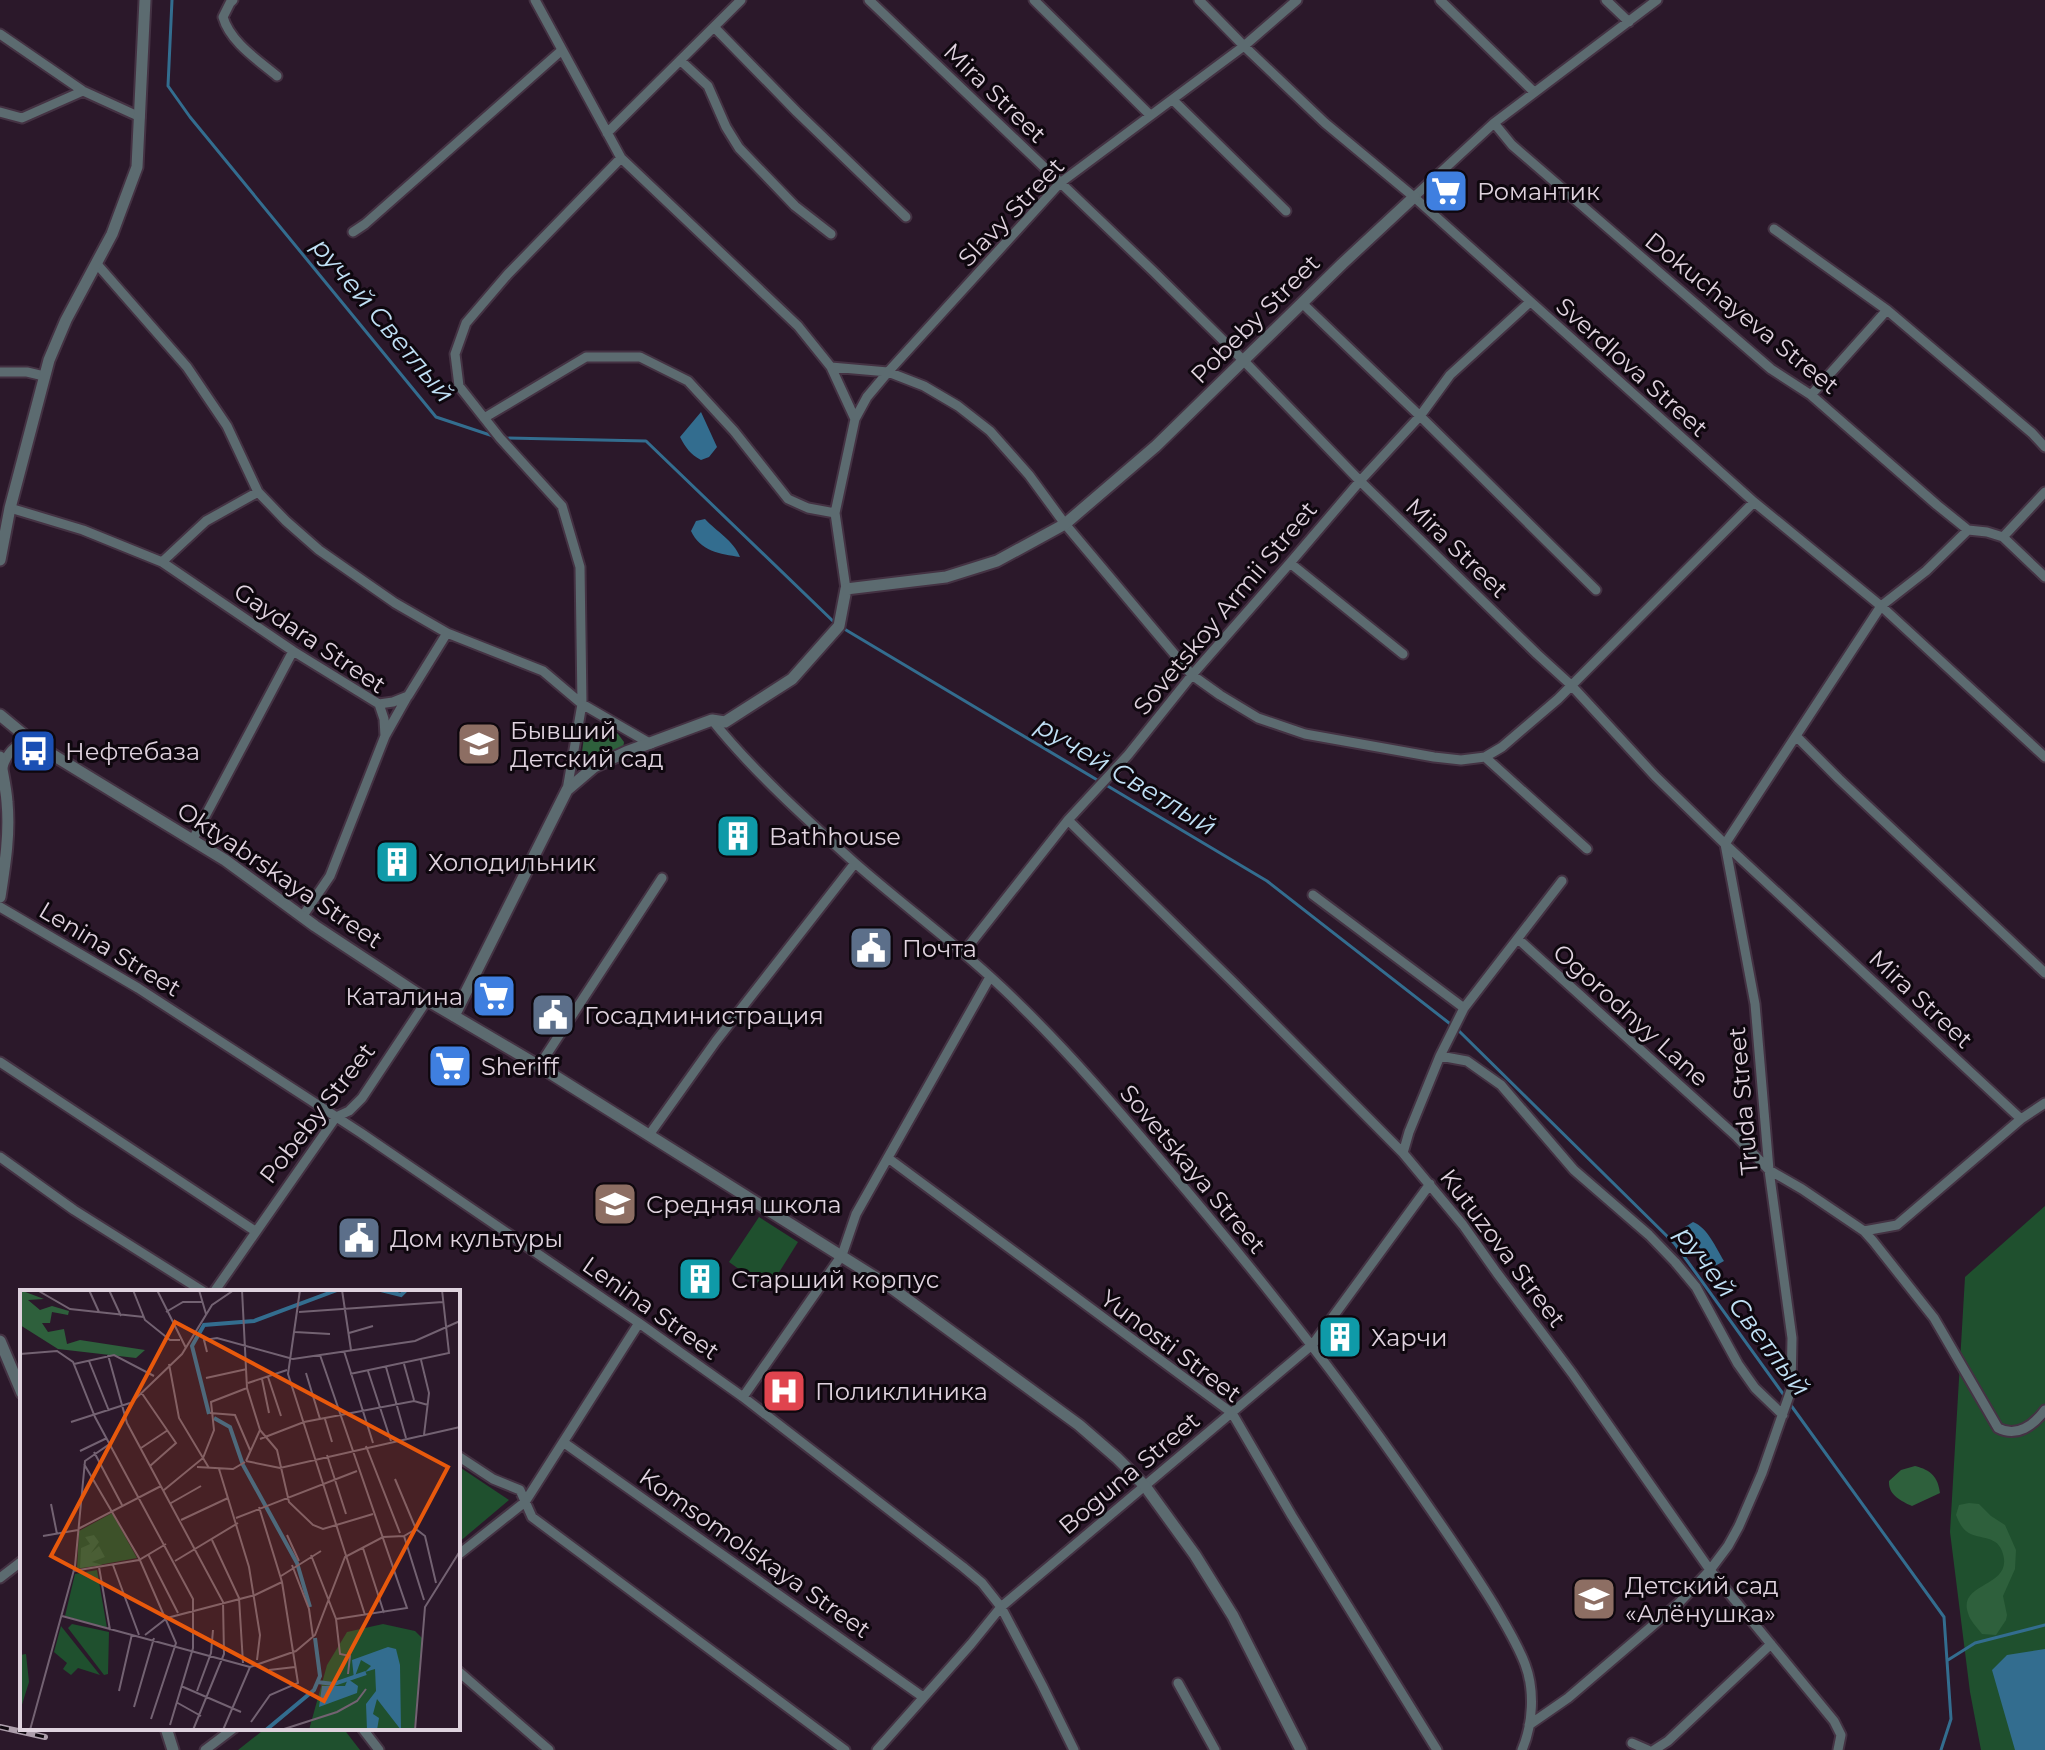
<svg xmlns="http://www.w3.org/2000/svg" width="2045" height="1750" viewBox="0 0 2045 1750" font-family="Montserrat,sans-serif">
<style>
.green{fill:#1f502e}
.forest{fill:#2e603c}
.water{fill:#336d8f}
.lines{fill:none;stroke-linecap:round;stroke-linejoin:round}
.stream{stroke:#336d8f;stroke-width:3}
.minor-casing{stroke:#443243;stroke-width:13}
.tertiary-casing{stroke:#443243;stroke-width:15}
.minor{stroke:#5c6b70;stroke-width:9}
.tertiary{stroke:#5c6b70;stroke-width:11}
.rail-casing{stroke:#ad9eac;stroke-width:6}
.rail{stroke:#0e070e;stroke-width:3;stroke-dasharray:9;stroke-linecap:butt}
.labels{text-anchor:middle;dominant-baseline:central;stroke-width:6;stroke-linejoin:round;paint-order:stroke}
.street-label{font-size:24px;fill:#dfd2de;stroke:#0e070e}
.poi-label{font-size:24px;fill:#dfd2de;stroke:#0e070e;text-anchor:start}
.water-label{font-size:26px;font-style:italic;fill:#c0e0f5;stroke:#0e070e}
.inset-river{fill:none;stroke:#336d8f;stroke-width:4}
.inset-road{fill:none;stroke:#736272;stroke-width:2}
.view{fill:#e8590c;fill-opacity:0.15;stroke:#e8590c;stroke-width:4}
.inset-edge{fill:none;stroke:#dfd2de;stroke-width:4}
</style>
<rect width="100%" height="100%" fill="#2b182a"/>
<path class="green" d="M2045,1206V1750H1981L1970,1692L1950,1532L1965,1277Z
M759,1217L798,1242L768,1290L729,1262Z
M458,1466L509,1500L458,1543Z
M266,1728H343L360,1750H238Z"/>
<path class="forest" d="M604,724L618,734L624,742L623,749C611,754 596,764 584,758L582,752L584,737Z
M1915,1466C1931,1470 1938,1477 1940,1493L1912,1506C1901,1501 1888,1495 1889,1481L1901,1470Z
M1969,1503L1979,1504L1991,1516L2005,1525L2016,1550L2015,1569L2003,1596L2007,1615L2006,1620L1996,1635L1982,1634C1977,1627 1970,1621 1968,1613C1957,1581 2016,1588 2002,1551C1996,1534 1976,1540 1966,1531C1961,1527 1958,1520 1956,1515L1959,1505Z"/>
<path class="water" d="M701,412L717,447L709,457L701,460C690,454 686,448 680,437Z
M705,519C716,531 734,541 740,557C720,554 700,551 691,531L696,521Z
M1693,1222C1708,1228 1716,1248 1724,1261L1715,1266H1709C1703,1259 1702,1251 1697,1243C1693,1237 1688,1233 1685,1227Z
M2045,1649V1750H2015L1992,1670L2007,1655Z"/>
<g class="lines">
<path class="stream" d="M172,0L168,86L190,117L436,417L493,436
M504,438L646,441L835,623
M841,627L1099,781
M1106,785L1267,881L1458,1030L1675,1244L1786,1398
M1790,1404L1944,1617L1951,1719L1941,1750
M1948,1660L1975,1643L2045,1625"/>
<g class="minor-casing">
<path id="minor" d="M233,0L230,3L223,17C230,42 258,60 277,76
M535,0L621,158L798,326L831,367L855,419L835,513L846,589
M869,0L1153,271L1244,361L1360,481L1537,654L1571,685L1655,776L1725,844L2021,1119
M1034,0L1150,115
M1199,0L1244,46L1325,123L1414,197L1754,502L1881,606L2045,757
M1440,0L1534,92
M1606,0L1629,22
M714,27L797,112L906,217
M0,34L83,91L140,117
M681,61L708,86L726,127L739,148L795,206L831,234
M1173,100L1286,211
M0,112L22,118L83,91
M1494,123L1512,145L1771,369L1811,395L1937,505L1968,530
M607,133L741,0
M1414,197L1494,123L1657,0
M1774,229L1887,310L2032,433L2045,447
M353,232L365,224L562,50
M96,263L187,367L227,426L258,492L286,521L319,550L395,603L447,633L543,671L582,704L651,744
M1302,303L1420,416L1596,590
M831,367L888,372L924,386L958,406L990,431L1029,475L1065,524L1192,675L1220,695L1258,718L1305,734L1434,757L1461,760L1485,757L1502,747L1558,699L1754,502
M0,372H27L44,376
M1811,395L1887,310
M484,418L586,357H640L688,381L734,431L788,499L808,508L835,513
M855,419L867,397L888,372L1060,183L1244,46L1297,0
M10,508L83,530L162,562L293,651L379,704L384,719L385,736L330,876L302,917
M2003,537L2045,577
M162,562L206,521L258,492
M1290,563L1403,654
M379,704L393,702L408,696L447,633
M712,720C754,772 805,818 855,863C911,912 971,955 1023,1008C1073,1057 1118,1110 1163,1163C1252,1267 1337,1374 1415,1487C1442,1526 1469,1564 1494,1605C1505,1624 1517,1643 1525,1664C1535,1690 1533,1724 1522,1750
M385,736L407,697
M1797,737L1839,779L2045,973
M1485,757L1587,849
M3,767C7,752 15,746 28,739
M567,790L582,704L580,567L562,506L500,438L459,386L455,354L466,323L508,274L621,158
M1068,820L1233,982L1403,1153L1463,1225L1497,1273L1572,1373L1710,1570L1834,1721L1841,1735L1838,1750
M193,839L293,651
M1313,895L1464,1008
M0,907L138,988L361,1133L639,1323L743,1397L963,1567L982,1583L1001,1607L1042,1685L1074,1750
M1518,939L1737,1137L1769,1170L1802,1189L1864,1231L1873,1241L1934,1318L1998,1428C2017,1438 2034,1425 2045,1410
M963,953L1068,820L1128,755L1192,675L1290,563L1360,481L1420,416L1450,375L1530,302
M1440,1056L1467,1061L1501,1085L1574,1170L1649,1235L1675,1262L1696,1287L1738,1364L1755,1388L1783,1415
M0,1062L255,1231
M539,1066L662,878
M649,1135L716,1041L855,863
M1403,1153L1409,1132L1440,1056L1464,1008L1562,881
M0,1157L74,1210L204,1292
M888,1158L1232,1413L1292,1516L1437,1750
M1864,1231L1897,1225L2021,1119L2045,1103
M214,1292L336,1117L349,1111L362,1098L427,1000
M743,1397L842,1255L856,1214L990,977
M563,1442L923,1697
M458,1456L493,1479L520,1490L532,1517L845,1750
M458,1555L525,1502L639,1323
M0,1578L22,1561
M458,1671L549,1750
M1178,1683L1215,1750
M1529,1725L1568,1698L1679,1603L1710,1570L1728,1546L1739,1526L1762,1473L1791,1390L1792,1338L1769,1170L1755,1004L1725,844L1881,606L1926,571L1968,530L1987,532L2003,537L2045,492
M362,1728L379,1750
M1632,1743L1648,1750
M205,1750L234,1728
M877,1750L971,1644L1001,1607L1313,1344L1430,1184
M1654,1750L1668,1741L1771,1644"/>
</g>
<g class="tertiary-casing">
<path id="tertiary" d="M0,560L10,508L49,360L66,320L112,234L137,167L145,0
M0,715L35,744L225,860L315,926L427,1000L539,1066L889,1286L1079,1425L1117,1458L1145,1486L1195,1555L1233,1616L1301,1750
M0,757C2,772 6,787 7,802C10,834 5,865 0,897
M454,1016L567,790L594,767L626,752L712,720L725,722L792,679L839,626L846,589L946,577L997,561L1065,524L1156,446L1342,264L1414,197
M0,1341L22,1393
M166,1728L173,1750"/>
</g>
<use href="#minor" class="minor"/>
<use href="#tertiary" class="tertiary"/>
<g class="rail-casing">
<path id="rail" d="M0,1727L45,1737"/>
</g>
<use href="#rail" class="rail"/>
</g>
<defs>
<g id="supermarket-square" transform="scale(2.3)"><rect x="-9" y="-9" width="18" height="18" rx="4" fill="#3f7fe0" stroke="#0e070e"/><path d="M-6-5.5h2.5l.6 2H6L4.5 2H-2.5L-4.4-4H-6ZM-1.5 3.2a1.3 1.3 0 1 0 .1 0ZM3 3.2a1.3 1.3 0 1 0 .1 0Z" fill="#fff"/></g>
<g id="school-square" transform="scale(2.3)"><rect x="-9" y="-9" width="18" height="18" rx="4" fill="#8d6e63" stroke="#0e070e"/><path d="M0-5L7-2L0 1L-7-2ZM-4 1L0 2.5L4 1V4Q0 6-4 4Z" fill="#fff"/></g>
<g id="bus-square" transform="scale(2.3)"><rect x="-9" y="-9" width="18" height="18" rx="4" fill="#1a4fb4" stroke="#0e070e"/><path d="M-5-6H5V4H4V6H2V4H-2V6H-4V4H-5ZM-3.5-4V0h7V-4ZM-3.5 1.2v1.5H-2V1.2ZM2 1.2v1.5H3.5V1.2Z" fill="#fff"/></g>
<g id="building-square" transform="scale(2.3)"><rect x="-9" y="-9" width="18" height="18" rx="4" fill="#0f9aa8" stroke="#0e070e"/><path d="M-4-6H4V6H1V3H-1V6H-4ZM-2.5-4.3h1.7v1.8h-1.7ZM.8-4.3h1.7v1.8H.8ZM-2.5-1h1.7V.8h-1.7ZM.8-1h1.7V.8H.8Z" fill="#fff"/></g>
<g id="civic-square" transform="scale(2.3)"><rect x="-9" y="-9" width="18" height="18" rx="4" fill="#5c6f8a" stroke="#0e070e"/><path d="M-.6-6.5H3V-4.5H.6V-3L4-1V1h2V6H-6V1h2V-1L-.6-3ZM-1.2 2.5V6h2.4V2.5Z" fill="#fff"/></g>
<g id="hospital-square" transform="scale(2.3)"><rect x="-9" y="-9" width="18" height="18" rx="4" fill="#e0444e" stroke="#0e070e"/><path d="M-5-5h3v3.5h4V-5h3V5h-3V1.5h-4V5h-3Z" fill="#fff"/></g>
</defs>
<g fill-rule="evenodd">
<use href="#supermarket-square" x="1446" y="191"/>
<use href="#school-square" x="479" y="744"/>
<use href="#bus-square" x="34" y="751"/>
<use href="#building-square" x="738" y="836"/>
<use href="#building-square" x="397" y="862"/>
<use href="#civic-square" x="871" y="948"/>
<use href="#supermarket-square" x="494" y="996"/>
<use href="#civic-square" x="553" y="1015"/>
<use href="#supermarket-square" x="450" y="1066"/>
<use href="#school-square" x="615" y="1204"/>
<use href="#civic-square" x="359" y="1238"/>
<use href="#building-square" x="700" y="1279"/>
<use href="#building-square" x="1340" y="1337"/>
<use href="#hospital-square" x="784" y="1391"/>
<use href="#school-square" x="1594" y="1599"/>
</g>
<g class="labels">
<g class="street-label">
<text transform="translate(995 93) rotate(44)">Mira Street</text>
<text transform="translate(1011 212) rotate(-46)">Slavy Street</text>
<text transform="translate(1742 313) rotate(39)">Dokuchayeva Street</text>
<text transform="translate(1255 319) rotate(-45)">Pobeby Street</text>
<text transform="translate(1632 367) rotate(42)">Sverdlova Street</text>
<text transform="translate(1457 548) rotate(44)">Mira Street</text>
<text transform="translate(1225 608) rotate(-50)">Sovetskoy Armii Street</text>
<text transform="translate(310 638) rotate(34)">Gaydara Street</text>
<text transform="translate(280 875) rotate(34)">Oktyabrskaya Street</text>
<text transform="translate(110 949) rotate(31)">Lenina Street</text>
<text transform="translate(1921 999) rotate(43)">Mira Street</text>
<text transform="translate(1631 1015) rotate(42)">Ogorodnyy Lane</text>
<text transform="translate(1743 1101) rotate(-95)">Truda Street</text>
<text transform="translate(317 1113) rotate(-52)">Pobeby Street</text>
<text transform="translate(1193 1169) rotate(50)">Sovetskaya Street</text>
<text transform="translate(1503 1248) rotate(53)">Kutuzova Street</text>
<text transform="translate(651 1308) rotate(35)">Lenina Street</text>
<text transform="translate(1171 1346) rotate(37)">Yunosti Street</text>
<text transform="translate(1129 1473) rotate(-40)">Boguna Street</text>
<text transform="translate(755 1553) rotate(35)">Komsomolskaya Street</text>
</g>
<g class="poi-label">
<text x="1477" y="191">Романтик</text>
<text x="510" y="730">Бывший<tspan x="510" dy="28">Детский сад</tspan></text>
<text x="65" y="751">Нефтебаза</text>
<text x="769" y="836">Bathhouse</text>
<text x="428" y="862">Холодильник</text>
<text x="902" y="948">Почта</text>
<text x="463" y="996" text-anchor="end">Каталина</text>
<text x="584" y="1015">Госадминистрация</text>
<text x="481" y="1066">Sheriff</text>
<text x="646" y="1204">Средняя школа</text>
<text x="390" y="1238">Дом культуры</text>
<text x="731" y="1279">Старший корпус</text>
<text x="1371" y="1337">Харчи</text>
<text x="815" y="1391">Поликлиника</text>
<text x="1625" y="1585">Детский сад<tspan x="1625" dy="28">«Алёнушка»</tspan></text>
</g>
<g class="water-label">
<text transform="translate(383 320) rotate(50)">ручей Светлый</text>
<text transform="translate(1126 776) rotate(31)">ручей Светлый</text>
<text transform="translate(1743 1311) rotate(53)">ручей Светлый</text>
</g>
</g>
<g transform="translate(20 1290)">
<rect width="440" height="440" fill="#2b182a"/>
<path d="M92,223L117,268L57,279L59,241ZM77,280L87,338L45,326L55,284ZM52,334L89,342L88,384L84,385L48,338ZM363,334L395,341L403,349L394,440H289L307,375L327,342ZM41,336L80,385L58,378L51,385L43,379L47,373L34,362ZM6,364L9,392L0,421V365Z" fill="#1f502e"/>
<path d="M0,0L24,9L8,10L20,20L32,16L49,21L48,25L32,22L30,33H22L28,42L44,39L47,54L60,50L125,60L116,68L38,59L0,35ZM74,245L79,252L71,263L79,256L85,267L72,272L83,275L60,278L61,258L70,254L65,247Z" fill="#2e603c"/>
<path d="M368,357L376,359L380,375L381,440L357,409L353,424L359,428L357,440H347L346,414L356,401L355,379L345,382L351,376L341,370L334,389L332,370ZM328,389L338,396L337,403L299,417L302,396H325Z" fill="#336d8f"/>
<path class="inset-river" d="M361,0L381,5L386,0M189,124L172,56L184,35L234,31L317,0M194,128L210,137L223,175L277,273L290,317M297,392L314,394L346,383M246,440L294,400L300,386L295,348"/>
<path class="inset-road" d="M17,0L50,19L124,27M69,0L79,22M89,0L101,26M113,0L125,30L150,50H160M137,0L166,58M179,0L186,24M222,0L227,98L240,140L226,171M280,0L268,84L345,325M322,0L331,60M146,22L163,12H183M279,22L423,12M275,42L310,44M329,43L353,36M324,61L353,153M187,62L184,50L197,48L273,69L395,51L440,31M0,64L37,61L53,72L75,127L173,309V358L150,435M88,65L107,133L203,312L204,364L173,440M300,65L387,318L316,329M401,70L409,103L404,145M69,71L89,121M54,74L94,65L134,86M149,74L159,128L189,178M384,74L394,110M366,77L386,148M348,81L371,151M286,83L300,129M330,84L429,63L422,0M248,87L261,126M186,88L227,79M242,89L249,123M228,93L267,80M121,102L156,153L130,176M190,123L215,125L230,160M305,129L312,152M51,132L110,113M240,140L257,160L269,212L293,235L303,239L353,224M240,149L284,132L394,111L408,115M346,156L380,243M121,158L148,140M60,161L87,148M74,162L102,215M307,165L326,224M226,171L260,178L440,137M64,174L119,268L156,353L131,429M177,177L213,179L225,172M199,179L229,277L240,345L237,370M375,189L396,239L405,246L416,293M144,200L183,168L194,140L191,112L227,98M151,213L181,196M31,214L37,244M216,228L337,181M161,230L208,208M58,239L141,196M267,245L279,271M23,246L58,240M384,246L404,310M192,250L219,308L223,373M343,258L364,323M128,264L158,323M291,265L316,329L320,364L330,366L328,384M155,271L218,233M93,275L119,345M272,275L289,319L293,347M79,277L90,340M53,281L119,270L146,254M261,286L301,261M42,326L230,377M125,345L147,328L235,305L262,292M249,380L275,377M161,396L221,422M99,401L112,344M177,401L191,363L193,340M156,412L181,426M114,417L134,348M231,432L250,405L278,393L262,292L239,217M10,440L55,276L65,171L91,153L111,113L162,64L192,15L214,0M203,440L230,377L276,361L295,345L325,267L363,247L384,246L396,239M261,440L317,422L337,411L346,399M395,440L405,317L440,261"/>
<path class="view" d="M155,32L428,177L304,411L31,266Z"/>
<rect width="440" height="440" class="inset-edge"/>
</g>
</svg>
